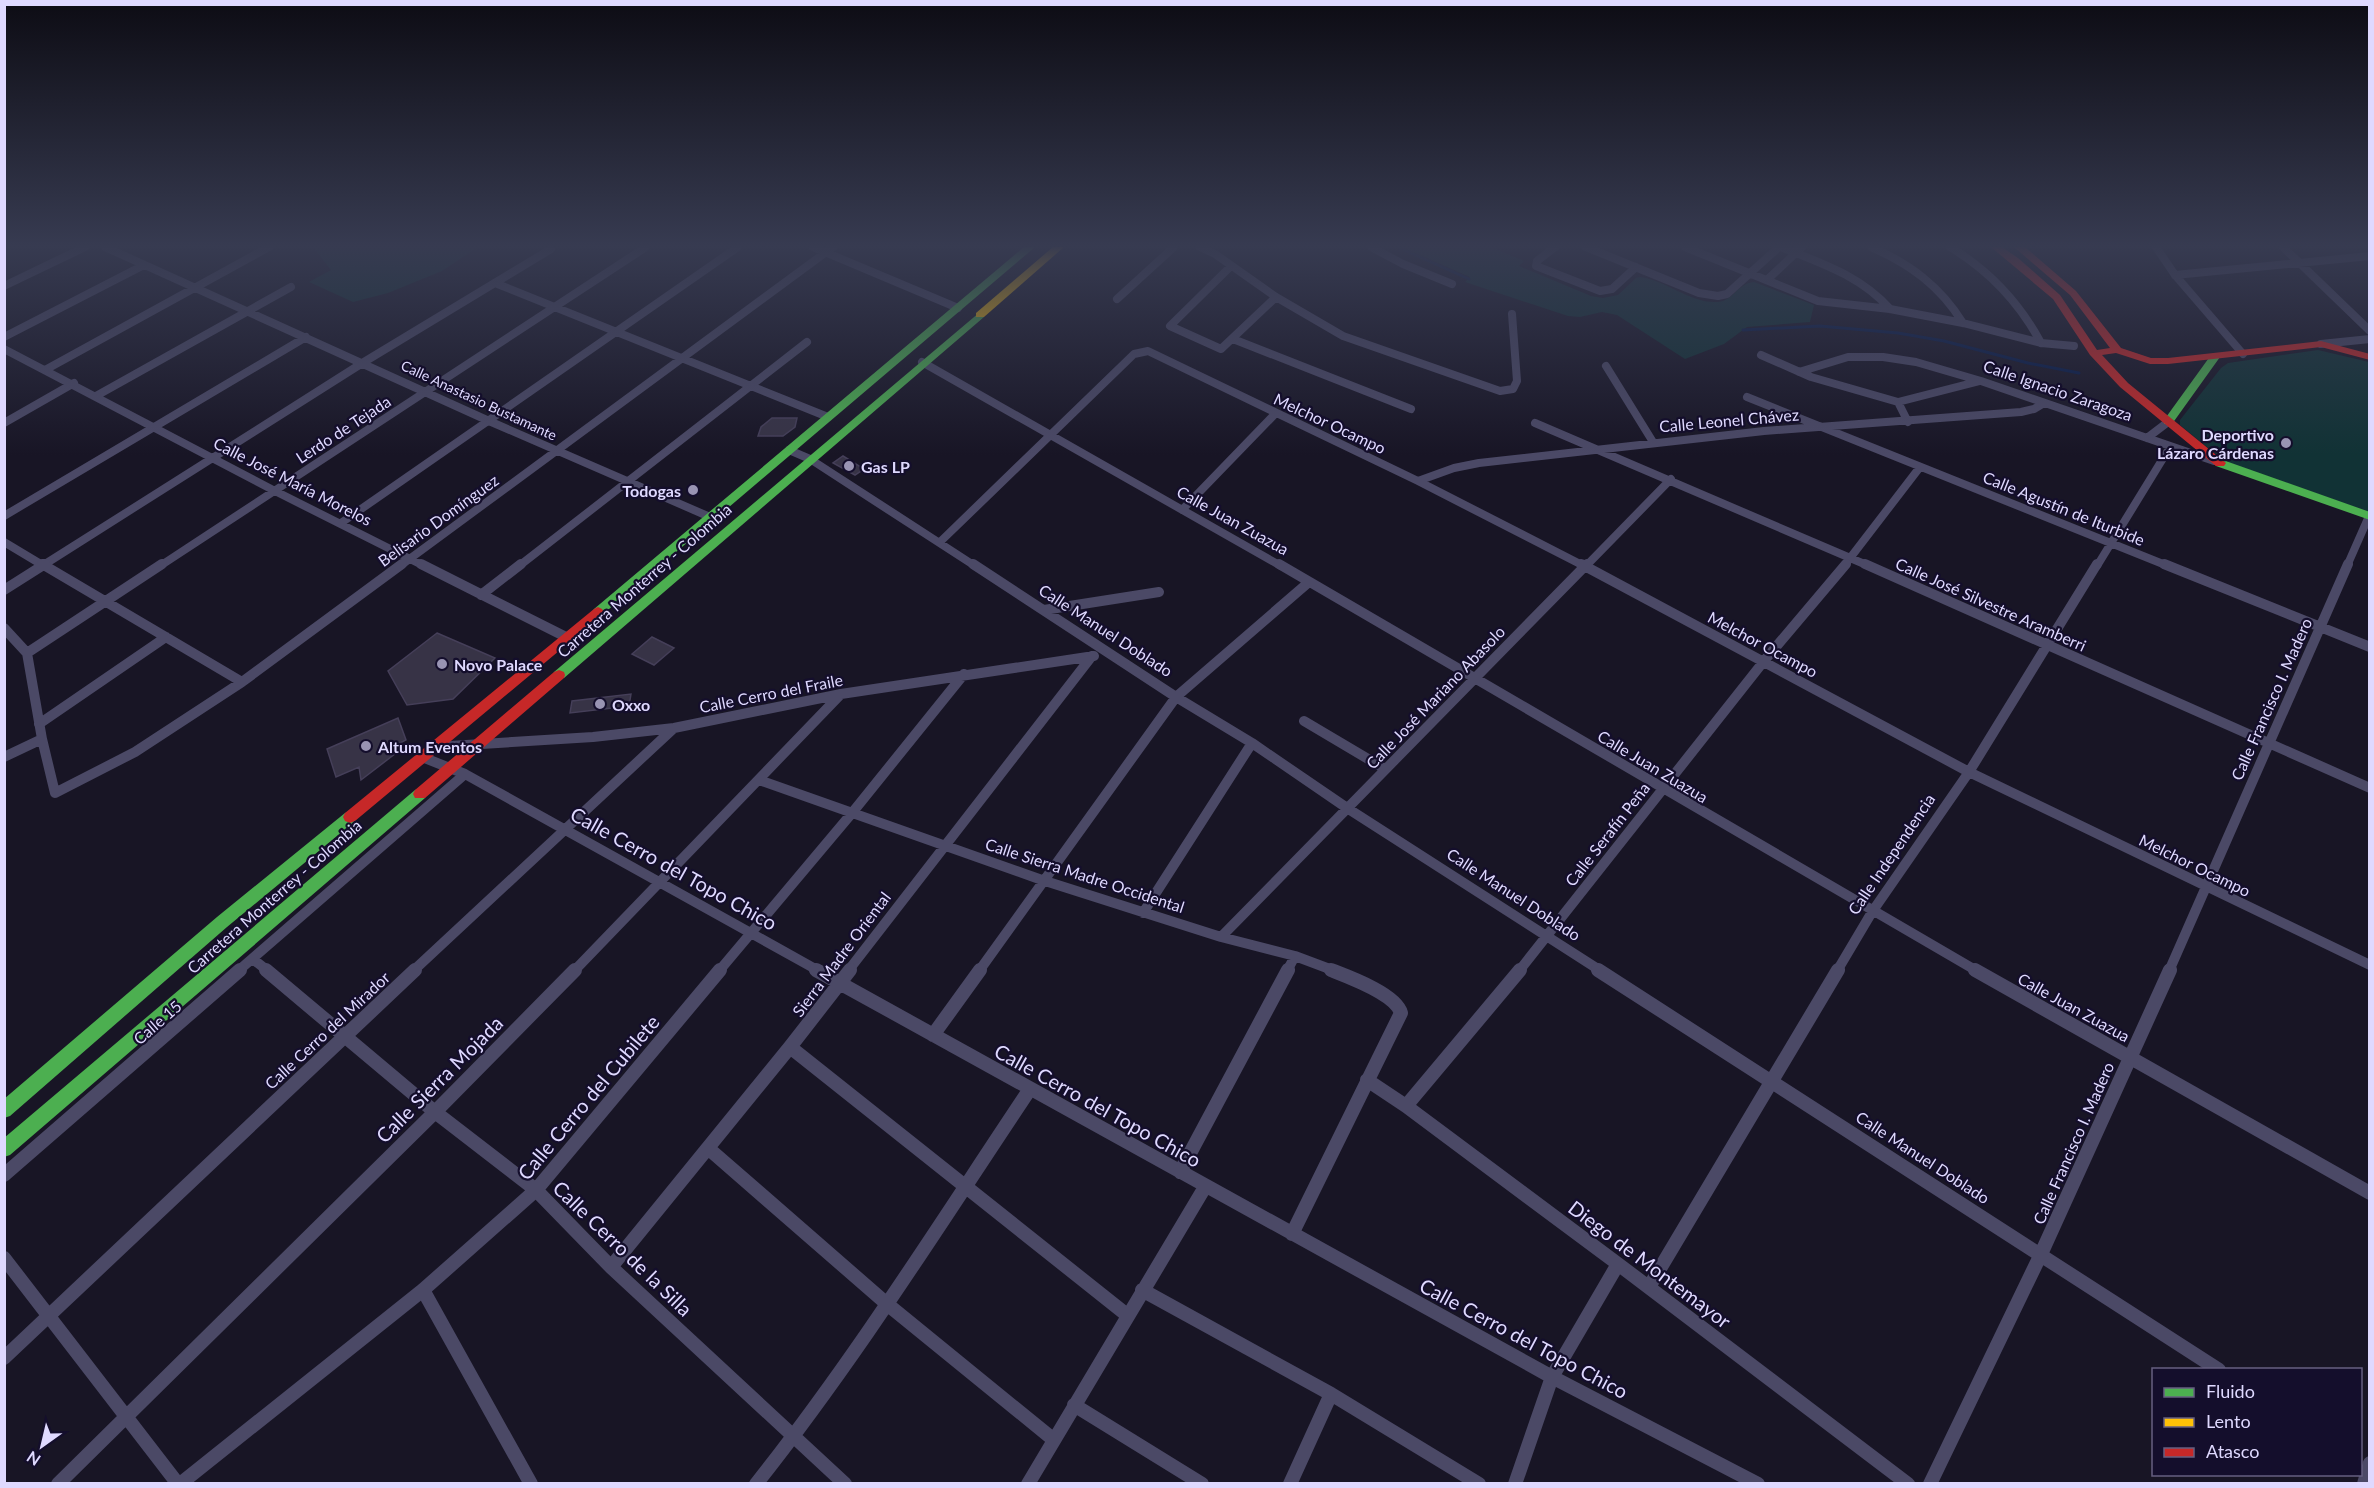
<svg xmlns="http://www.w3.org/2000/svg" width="2374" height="1488" viewBox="0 0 2374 1488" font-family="Lato,sans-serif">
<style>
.green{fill:#113235}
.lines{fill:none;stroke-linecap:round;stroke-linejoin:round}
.stream{stroke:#071b4a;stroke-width:3}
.building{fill:#373346;stroke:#453f59;stroke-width:1.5}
.street-far2{stroke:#4b4966;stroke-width:8}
.street-far1{stroke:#4b4966;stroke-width:10}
.street{stroke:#4b4966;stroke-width:14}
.fast{fill:#4caf50;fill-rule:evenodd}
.slow{fill:#ffc107;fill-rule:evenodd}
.jam{fill:#c62828;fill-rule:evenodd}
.poi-dot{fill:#9994b3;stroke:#140e2c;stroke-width:2}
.labels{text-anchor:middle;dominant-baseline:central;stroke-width:4.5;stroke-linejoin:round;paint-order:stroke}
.far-street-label{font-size:14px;fill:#dfd9ff;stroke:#140e2c}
.street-label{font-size:16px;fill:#dfd9ff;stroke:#140e2c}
.poi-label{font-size:16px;font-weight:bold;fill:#dfd9ff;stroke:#140e2c;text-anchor:start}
.near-street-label{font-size:20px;fill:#dfd9ff;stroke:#140e2c}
</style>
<rect width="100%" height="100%" fill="#181525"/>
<path class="green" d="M313,247H478L442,271L388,293L353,302L309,282L331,270Z
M1402,247H1491L1524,261L1519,266L1591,296L1603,298L1618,295L1636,278L1640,277C1666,280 1691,304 1718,302C1733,301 1738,283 1754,282L1814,305L1810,322L1747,327L1724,344L1685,359L1617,315L1602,312L1580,317L1568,316L1465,282L1470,277Z
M2318,350L2369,362V512L2224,461L2180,425V420L2221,368L2228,363Z"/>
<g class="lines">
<path class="stream" d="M1398,247L1469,279
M1743,330L1820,326L1898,333L1944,341L2028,363L2079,373"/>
</g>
<path class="building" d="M772,418H797L795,427L783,436H758L761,427Z
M843,456L864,469L855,475L833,463Z
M437,633L495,658L453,699L407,705L388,671Z
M652,637L674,648L654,665L632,654Z
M631,694L629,706L570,713L572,701Z
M398,718L406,740L398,744L400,750L361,780L359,767L336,777L327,749Z"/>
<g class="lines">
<path class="street-far2" d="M105,247L489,421L710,517
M813,247L958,308
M1200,247L1215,254L1276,297L1343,336L1500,391L1513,389L1517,381L1512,314
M1371,247L1403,264L1452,284
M1555,247L1537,261L1536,266L1600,291L1612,289L1636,267
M1586,247L1699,293L1718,296L1727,294L1779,247
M1685,247L1818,301L1890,309L1963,323L2041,343L2074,346
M1781,247C1821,263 1861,276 1890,309
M1871,247C1910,264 1940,286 1963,323
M1950,247C1990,271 2019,302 2041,343
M2156,247L2175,275L2243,354
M2283,247L2370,331
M1231,266L1170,326L1221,349L1276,297
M2175,275L2370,256
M1767,280L1802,247
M495,283L828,417
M4,286L85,247
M1117,299L1174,247
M4,337L144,265
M1233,339L1411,409
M2321,344L2370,339
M4,349L275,491L424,566
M1761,355L1811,377L1898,402
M922,362L1281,566
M1606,366L1653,442
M45,370L269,247
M1799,372L1848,357H1883L1916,362L1981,381L2214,461
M96,396L291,287
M1747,397L2168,566
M1908,422L1898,402L1980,381
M4,423L74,383
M1535,423L1869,566
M2147,438L2168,422
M789,450L810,459L975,566
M1418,481L1454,468L1479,463L1764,431L2021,412L2034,409L2044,403
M1182,510L1275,414
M4,516L306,337
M341,523L738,247
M4,542L44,566
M940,542L1134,354L1148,351L1418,481L1584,566
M42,566L364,362L551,249
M160,566L646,247
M400,566L833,247
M519,566L807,342
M1586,566L1671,479
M1844,566L1920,467
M2097,566L2170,447
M2347,566L2369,516"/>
<path class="street-far1" d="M42,564L242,682
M421,564L568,638
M973,564L1176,697L1252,743L1347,808L1601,971
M1279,564L1977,971
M1581,564L1969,772L2370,965
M1865,564L2370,788
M2164,564L2370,647
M4,590L45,564
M481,595L521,564
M1044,610L1159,592
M4,628L27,653L42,739L55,793L135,752L242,682L402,564
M27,653L162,564
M1304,721L1385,769
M39,724L166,637
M434,747L593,737L674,728L841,694L1094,656
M4,757L42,739
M422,757L465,774L819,971
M759,780L1042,880L1221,937L1295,956L1335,971
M1143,913L1252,743
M1221,937L1587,564
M254,960L268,971
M238,971L465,774
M413,971L674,728
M574,971L841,694
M719,971L852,813L964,674
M848,971L1092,656
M979,971L1176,697L1309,582
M1287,971L1295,956
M1519,971L1764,661L1846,564
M1837,971L1872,912L1969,772L2097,564
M2169,971L2348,564"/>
<path class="street" d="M266,970L435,1112L536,1190L611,1267L845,1484
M816,970L1552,1377L1758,1484
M1598,970L2219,1370
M1975,970L2370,1193
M933,1035L980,970
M790,1047L1127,1315
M1367,1080L1406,1106L1618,1264L1908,1484
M1406,1106L1520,970
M709,1149L887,1304L1054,1440
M1180,1172L1288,970
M4,1175L240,970
M1292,1234L1401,1013C1396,994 1349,977 1331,970
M4,1258L178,1484
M611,1267L790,1047L850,970
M1649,1287L1838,970
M423,1290L531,1484
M1142,1290L1331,1394L1479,1484
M4,1358L415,970
M1074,1405L1202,1484
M58,1484L436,1111L575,970
M180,1484L423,1290L536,1190L720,970
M756,1484C856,1358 941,1222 1030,1089
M1028,1484L1205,1187
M1290,1484L1331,1394
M1515,1484L1552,1377L1618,1264
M1930,1484L2041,1254L2170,970
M2364,1484L2370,1463"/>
<path class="fast" d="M1024,247H1035L602,615H594L592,612L594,609Z
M980,312L984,313V317L564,678H554L553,675L554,672Z
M2215,354L2220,357L2172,424H2164V420L2211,355Z
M2220,459L2370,512V520L2216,466L2214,463Z
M420,788L425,790L427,794L425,798L10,1155L4,1157V1138L415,790Z
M350,811L355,813L357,817L355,821L227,927L10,1116L4,1118V1099L217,917L345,813Z"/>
<path class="slow" d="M1053,247H1064L984,317H976V313Z"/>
<path class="jam" d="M1991,247H2002L2018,258L2060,295L2097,350L2110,348L2070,295L2014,247H2025L2076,291L2121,348L2151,358H2168L2321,341L2370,354V360L2321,347L2168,364H2150L2116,353L2102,355L2128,383L2226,463L2224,466H2216L2120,387L2090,355L2053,299Z
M598,607L602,609L604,612L602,615L355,821L350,823L345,821L343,817L345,813L594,609Z
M559,670L564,672L565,675L564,678L425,798H415L413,794L415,790L554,672Z"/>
</g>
<linearGradient id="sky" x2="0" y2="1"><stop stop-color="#0d0c14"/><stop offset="0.54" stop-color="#373b51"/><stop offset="1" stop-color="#373b51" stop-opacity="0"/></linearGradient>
<rect width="2374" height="455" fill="url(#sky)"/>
<g class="poi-dot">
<circle cx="2286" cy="443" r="6"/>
<circle cx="849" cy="466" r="6"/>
<circle cx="693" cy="490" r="6"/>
<circle cx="442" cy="664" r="6"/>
<circle cx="600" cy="704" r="6"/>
<circle cx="366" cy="746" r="6"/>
</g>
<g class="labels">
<g class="far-street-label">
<text transform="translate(479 400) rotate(25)">Calle Anastasio Bustamante</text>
</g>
<g class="street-label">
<text transform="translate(2058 390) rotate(19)">Calle Ignacio Zaragoza</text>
<text transform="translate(1729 420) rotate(-5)">Calle Leonel Chávez</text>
<text transform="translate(1330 423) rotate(25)">Melchor Ocampo</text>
<text transform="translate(343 429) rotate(-33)">Lerdo de Tejada</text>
<text transform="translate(293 481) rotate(27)">Calle José María Morelos</text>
<text transform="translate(2064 508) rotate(22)">Calle Agustín de Iturbide</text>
<text transform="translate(438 520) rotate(-36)">Belisario Domínguez</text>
<text transform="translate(1233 520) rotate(29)">Calle Juan Zuazua</text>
<text transform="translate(644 580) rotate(-41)">Carretera Monterrey - Colombia</text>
<text transform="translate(1991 604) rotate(24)">Calle José Silvestre Aramberri</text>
<text transform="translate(1106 630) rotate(33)">Calle Manuel Doblado</text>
<text transform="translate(1763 644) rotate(28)">Melchor Ocampo</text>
<text transform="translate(771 693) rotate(-11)">Calle Cerro del Fraile</text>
<text transform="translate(1435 697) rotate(-46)">Calle José Mariano Abasolo</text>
<text transform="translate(2271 699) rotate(-66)">Calle Francisco I. Madero</text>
<text transform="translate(1653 766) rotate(31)">Calle Juan Zuazua</text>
<text transform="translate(1607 834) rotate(-52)">Calle Serafín Peña</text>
<text transform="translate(1891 854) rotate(-56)">Calle Independencia</text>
<text transform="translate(2195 865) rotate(26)">Melchor Ocampo</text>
<text transform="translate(1085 875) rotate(18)">Calle Sierra Madre Occidental</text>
<text transform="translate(1514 894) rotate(33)">Calle Manuel Doblado</text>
<text transform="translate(274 896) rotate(-41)">Carretera Monterrey - Colombia</text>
<text transform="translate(841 954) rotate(-53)">Sierra Madre Oriental</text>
<text transform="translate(2074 1007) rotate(29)">Calle Juan Zuazua</text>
<text transform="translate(157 1022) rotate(-41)">Calle 15</text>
<text transform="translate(327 1030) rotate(-43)">Calle Cerro del Mirador</text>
<text transform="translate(2073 1143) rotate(-66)">Calle Francisco I. Madero</text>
<text transform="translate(1923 1157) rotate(33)">Calle Manuel Doblado</text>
</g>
<g class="poi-label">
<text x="2274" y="434" text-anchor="end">Deportivo<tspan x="2274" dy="18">Lázaro Cárdenas</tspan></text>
<text x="861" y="466">Gas LP</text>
<text x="681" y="490" text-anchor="end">Todogas</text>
<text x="454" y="664">Novo Palace</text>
<text x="612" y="704">Oxxo</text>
<text x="378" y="746">Altum Eventos</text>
</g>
<g class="near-street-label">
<text transform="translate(674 868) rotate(29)">Calle Cerro del Topo Chico</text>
<text transform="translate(439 1079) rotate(-45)">Calle Sierra Mojada</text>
<text transform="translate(588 1097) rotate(-50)">Calle Cerro del Cubilete</text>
<text transform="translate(1098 1105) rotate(29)">Calle Cerro del Topo Chico</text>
<text transform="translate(623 1248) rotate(44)">Calle Cerro de la Silla</text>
<text transform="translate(1650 1264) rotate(37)">Diego de Montemayor</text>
<text transform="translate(1524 1338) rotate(28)">Calle Cerro del Topo Chico</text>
</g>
</g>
<rect width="2374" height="1488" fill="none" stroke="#dfd9ff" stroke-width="12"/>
<rect x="2152" y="1368" width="210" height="108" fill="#140e2c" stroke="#655f80" stroke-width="1.5"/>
<rect x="2164" y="1388" width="30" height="9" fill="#4caf50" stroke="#655f80" stroke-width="1.5"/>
<text x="2206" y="1398" font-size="18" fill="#dfd9ff">Fluido</text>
<rect x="2164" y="1418" width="30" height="9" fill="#ffc107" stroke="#655f80" stroke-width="1.5"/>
<text x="2206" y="1428" font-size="18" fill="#dfd9ff">Lento</text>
<rect x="2164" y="1448" width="30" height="9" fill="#c62828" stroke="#655f80" stroke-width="1.5"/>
<text x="2206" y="1458" font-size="18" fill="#dfd9ff">Atasco</text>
<g transform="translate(42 1446) rotate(214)" stroke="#140e2c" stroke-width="4.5" paint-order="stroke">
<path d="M0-4.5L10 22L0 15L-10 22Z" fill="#dfd9ff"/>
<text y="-9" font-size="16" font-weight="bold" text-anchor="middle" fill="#dfd9ff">N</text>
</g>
</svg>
